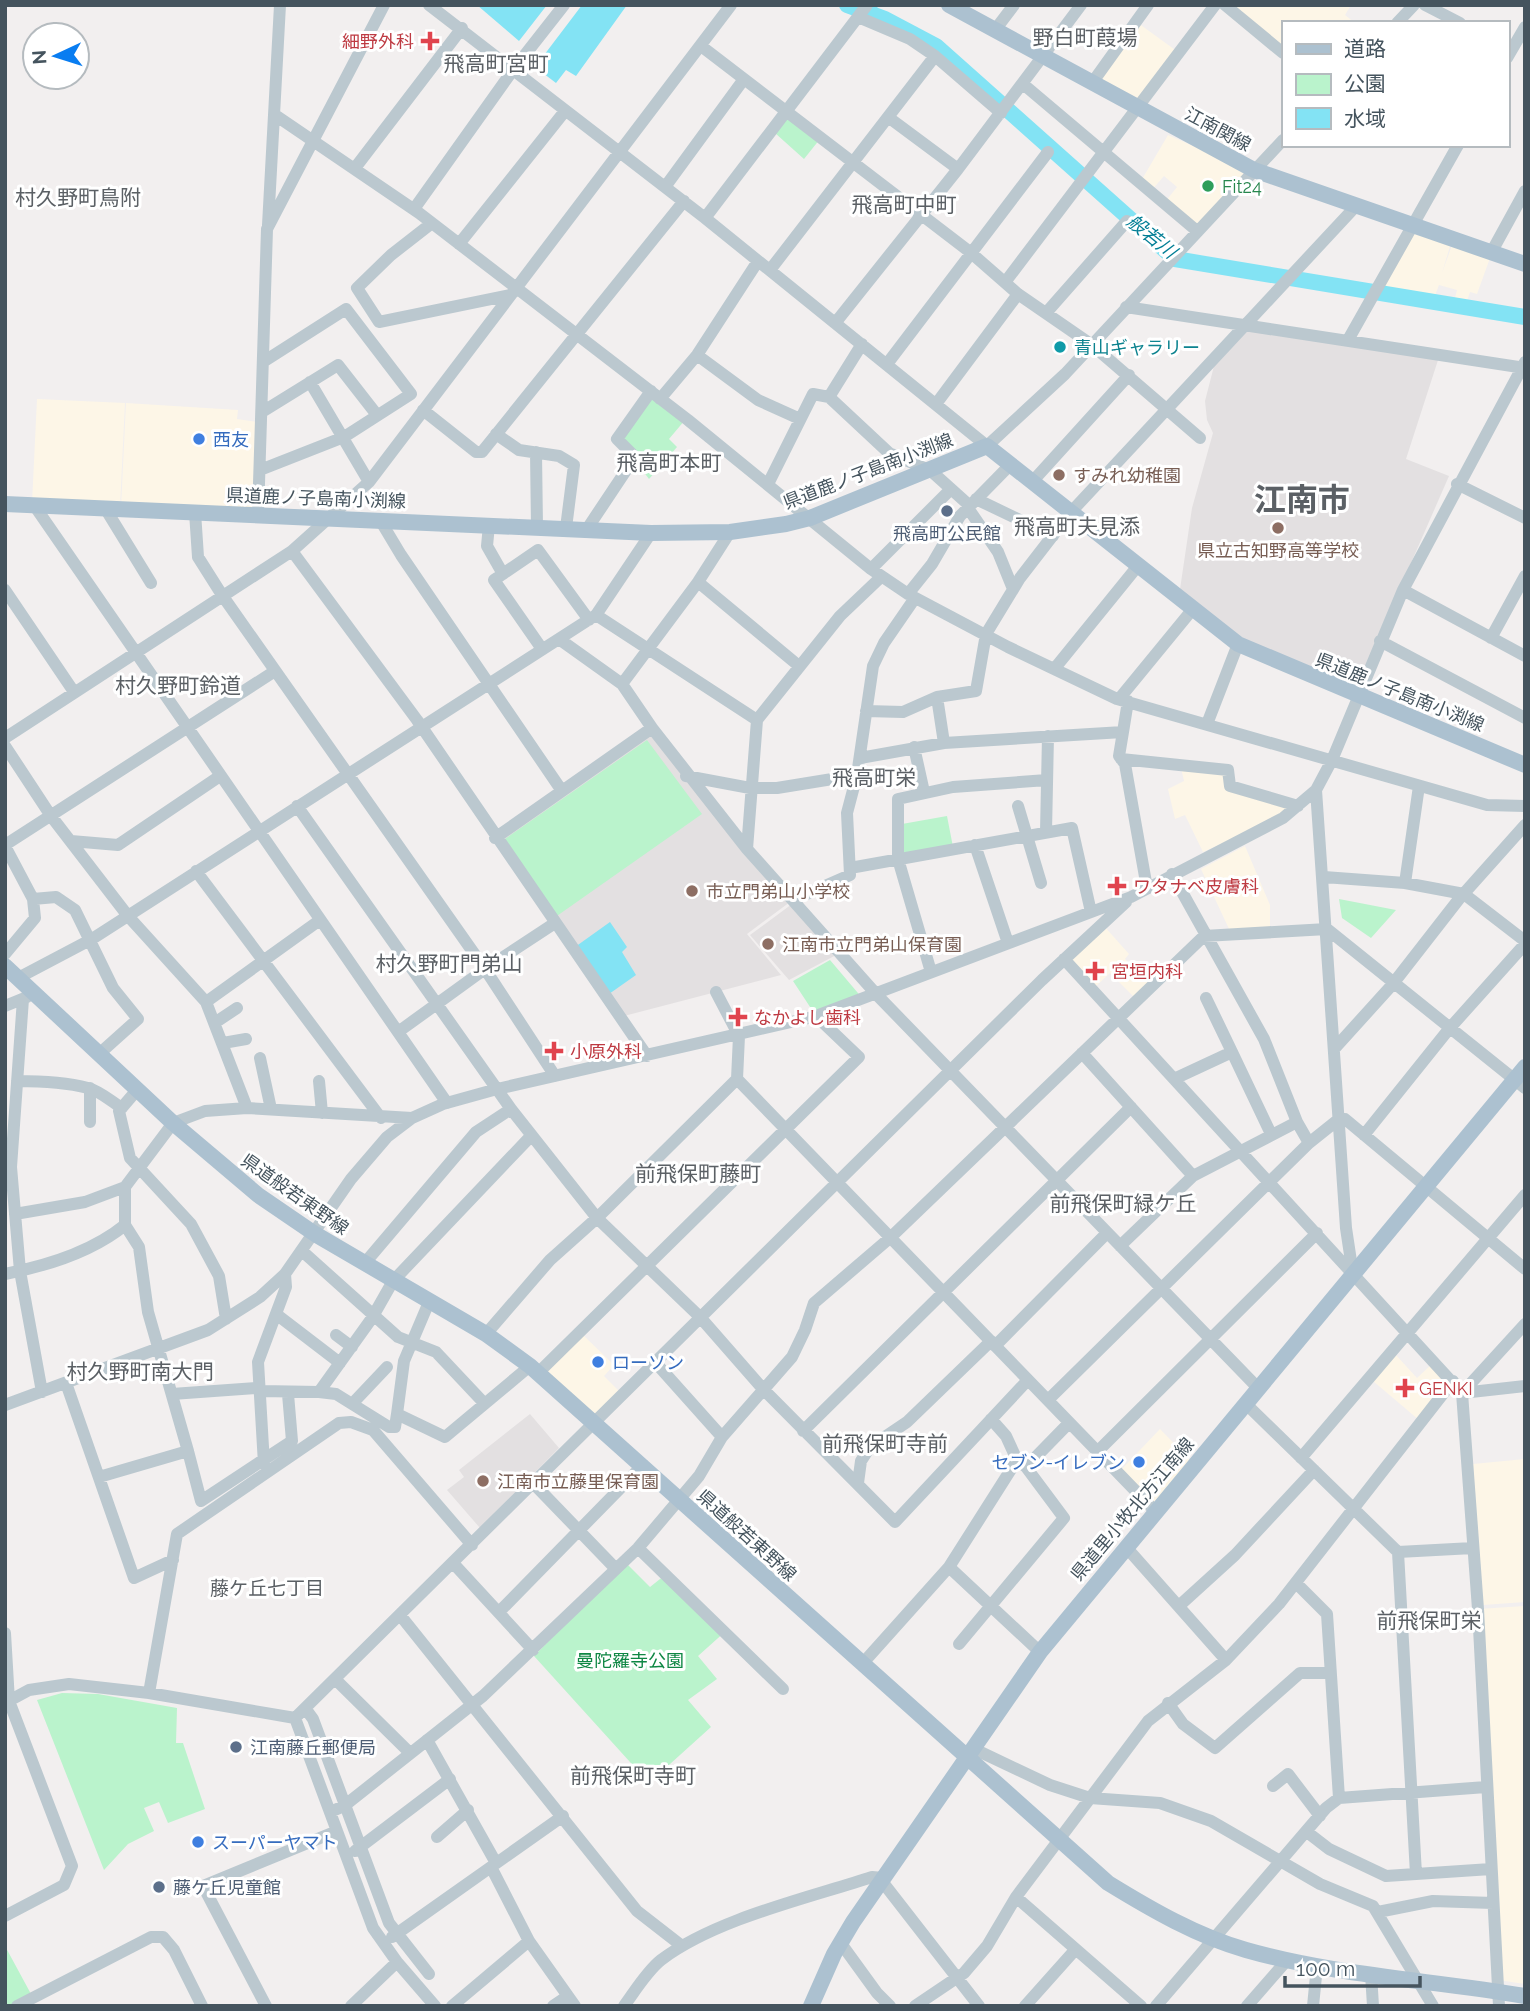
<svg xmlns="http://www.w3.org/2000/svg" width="1530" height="2011" viewBox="0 0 1530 2011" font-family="Raleway,'Noto Sans JP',sans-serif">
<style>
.commercial{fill:#fdf6e7}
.education{fill:#e3e0e1}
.green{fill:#baf3cc}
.water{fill:#83e3f4}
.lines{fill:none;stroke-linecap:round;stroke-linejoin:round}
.stream{stroke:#83e3f4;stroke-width:2.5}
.river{stroke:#83e3f4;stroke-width:16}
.minor{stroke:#bbc8cf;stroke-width:12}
.major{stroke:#acc1d0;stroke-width:16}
.health-dot{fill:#e0444e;stroke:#fff;stroke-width:2.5}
.leisure-dot{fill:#2e9e5b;stroke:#fff;stroke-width:2.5}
.culture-dot{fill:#0f9aa8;stroke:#fff;stroke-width:2.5}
.shop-dot{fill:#3f7fe0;stroke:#fff;stroke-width:2.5}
.education-dot{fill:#8d6e63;stroke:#fff;stroke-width:2.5}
.service-dot{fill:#5c6f8a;stroke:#fff;stroke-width:2.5}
.labels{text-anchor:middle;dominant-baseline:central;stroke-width:6;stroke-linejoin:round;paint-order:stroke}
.health-label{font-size:18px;fill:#be3a42;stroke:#fff;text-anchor:start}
.street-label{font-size:18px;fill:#45545e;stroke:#fff}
.leisure-label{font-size:18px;fill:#27864d;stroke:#fff;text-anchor:start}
.culture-label{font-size:18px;fill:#0d838f;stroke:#fff;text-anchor:start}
.shop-label{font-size:18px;fill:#366cbe;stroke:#fff;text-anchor:start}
.education-label{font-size:18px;fill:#785e54;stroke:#fff;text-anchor:start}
.service-label{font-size:18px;fill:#4e5e75;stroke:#fff;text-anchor:start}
.park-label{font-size:18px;fill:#0f8744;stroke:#fff}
.water-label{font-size:19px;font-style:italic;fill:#037f96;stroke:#fff}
.neighbourhood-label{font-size:19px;fill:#5b6065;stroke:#fff}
.quarter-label{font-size:21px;fill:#5b6065;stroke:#fff}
.town-label{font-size:32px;font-weight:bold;fill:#5b6065;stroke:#fff}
</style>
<rect width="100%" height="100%" fill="#f2efef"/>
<path class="commercial" d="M1232,5H1351L1345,15L1355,23H1283V48Z
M1138,23L1178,52L1138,107L1095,83Z
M1168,135L1251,171L1196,228L1165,202L1177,187L1164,176L1151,191L1141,181Z
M1413,230L1451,243L1442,273L1452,245L1490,258L1477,294L1470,292L1466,304L1454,302L1457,290L1439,285L1434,298L1380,289Z
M37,399L125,403L120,507L32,503Z
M126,403L238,410L237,419L258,422L255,512L121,507Z
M1181,768L1226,773L1228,788L1294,807L1276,820L1203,852L1185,815L1175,819L1168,789L1184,781Z
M1245,846L1270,905V928L1230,931L1201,869Z
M1104,926L1129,954L1125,959L1150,985L1136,999L1110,973L1094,988L1066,960Z
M582,1334L614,1365L604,1376L619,1391L595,1415L542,1373Z
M1395,1354L1417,1378L1433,1363L1449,1381L1419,1420L1373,1381Z
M1160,1429L1193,1463L1153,1506L1120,1471Z
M1525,1459V1602L1483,1605L1473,1464Z
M1525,1606V1984L1498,1980L1478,1609Z"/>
<path class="education" d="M1247,331L1439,357L1406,459L1449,476L1355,691L1239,641L1179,596L1192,508L1213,433L1207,420L1205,401L1214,366Z
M651,733L790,902L747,934L781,975L624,1016L500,839Z
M792,904L838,954L789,980L750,935Z
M530,1414L559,1448L480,1528L447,1490L464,1477L459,1470Z"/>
<path class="green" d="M789,116L820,139L804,159L775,133Z
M651,394L685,420L669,439L677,447L649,479L619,439Z
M647,740L702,814L554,918L502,841Z
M947,816L953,847L902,856V824Z
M1339,899L1396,910L1371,938L1342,918Z
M830,960L863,999L816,1016L793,981Z
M626,1563L650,1587L665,1575L727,1630L698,1656L717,1679L688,1700L711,1727L649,1783L534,1656Z
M62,1693L98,1694L177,1708L176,1743H183L205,1809L168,1823L159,1802L144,1808L154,1831L128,1844L104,1870L37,1700Z
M5,1946L31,1994L9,2006H5Z"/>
<path class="water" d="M477,5H547L519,41Z
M582,5H627L576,76L566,70L556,83L535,67Z
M610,922L627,947L622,952L636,975L609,994L575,947Z"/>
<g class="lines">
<path class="stream" d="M871,12L878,5"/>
<path class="river" d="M847,5L885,19L936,46L1175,259L1525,317"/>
<path class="minor" d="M429,5L705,218L987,446L1065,374L1283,140
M1225,5L1283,53
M1425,5L1460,23
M858,17L910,39L935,56L1001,113
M1397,23L1414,5
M995,30L1014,5
M701,46L970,252L1018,294L1092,345L1200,438
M1507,58L1525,27
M1092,83L1148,5
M1023,84L1197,231
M275,115L419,213L688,420L871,569L908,594L1008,647L1117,699L1487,805L1525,806
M888,117L958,169
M355,168L462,28
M665,187L744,79
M414,209L513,70L564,5
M705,218L867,5
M432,223L391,255L357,288L379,322L511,295
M268,225L280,5
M459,244L565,111
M1491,253L1525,191
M770,270L935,56
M1006,281L1215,5
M1126,307L1525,368
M1046,313L1127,221
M836,322L958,169L1081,5
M1348,340L1458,145
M697,355L758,400L800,419
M887,364L1048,152
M310,382L369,482
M829,397L889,453L929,470
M660,399L697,355L758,261
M936,404L1018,294
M423,410L476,452H482L684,201
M262,412L338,365L377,415
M496,434L519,450L559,456L574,465L566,528
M536,452L537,527
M260,470L344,437L411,394L346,309L263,362
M930,470L970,506
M1032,482L1129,375
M768,484L813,394L829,397L862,344
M1457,484L1525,518
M976,499L1053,536
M34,505L447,1103
M105,508L151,583
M968,508L998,552L1013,589
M195,512L198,557L222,595L485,969L555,1076
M258,515L267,229L384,5
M380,520L401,555L562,791
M489,525L487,546L503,574
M587,529L635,457L617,439L651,391
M292,551L417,720L647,1056
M871,569L951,489
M698,582L799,666
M5,590L74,692
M1403,590L1525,656
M908,594L932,564L960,516L1010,465
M596,615L757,720
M1491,638L1525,576
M559,639L622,684L652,728
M1380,641L1525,718
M542,649L494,580L538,550L589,620
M1055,668L1137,567
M622,684L698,582L730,532
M937,697L944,743
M1119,699L1192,610
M866,711L903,712L937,697L976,691L986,634L1020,578L1071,512L1356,206
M1207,724L1238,644
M1123,732L1119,756L1125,764L1147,888
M5,738L292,551L369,482L731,5
M5,746L51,816L128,916L206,1002L247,1108
M914,747L924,792
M860,758L944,743L1123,732L1128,701
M1121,759L1228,770L1230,786L1298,806
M686,776L750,788H777L857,775
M1316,790L1346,1228L1352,1268
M297,806L511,1109L597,1218L700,1317L763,1389L895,1522L1027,1381
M1018,806L1041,883
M1046,832L1048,736
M495,838L652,728L747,849L877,995L1258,1388
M71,841L118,845L220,776
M5,845L275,671
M975,845L1008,943
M5,846L33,899L56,897L75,910L113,988L138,1019L99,1054
M747,849L757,720L840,616L881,577
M850,868L1072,828L1091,912
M196,871L381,1118
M1172,874L1264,1039L1297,1122L1309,1143
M1324,877L1405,883L1464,894L1525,941
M1405,883L1419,786
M793,900L850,875L847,813L857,775L873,666L884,643L915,598
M5,954L35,918L33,899
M1064,959L1462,1393L1478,1609L1499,2006
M931,972L898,859V799L953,787L1047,780
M18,978L92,939L596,615L651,533
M1206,998L1232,1052
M23,999L11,1167L20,1271L42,1392
M206,1002L320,920
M5,1006L27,997
M216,1022L237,1008
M398,1032L485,969L555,923
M223,1043L246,1039
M1335,1048L1392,985L1459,899L1525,825
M1082,1053L1193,1176
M260,1058L271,1109
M737,1079L1155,1511
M1174,1079L1232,1052L1271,1134
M17,1081C41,1081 65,1082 88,1088C100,1091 112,1102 122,1108
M319,1081L322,1113
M90,1088V1122
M137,1090L119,1111L130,1158L191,1224L219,1276L226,1319
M1364,1135L1449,1029L1525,944
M15,1214L85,1202L125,1187
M1120,1246L1193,1176L1297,1122
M302,1251L398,1337L436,1352L483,1402
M364,1264L476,1132L511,1109
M5,1274C46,1266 92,1252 125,1225V1187L173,1123L205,1111L247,1108L412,1118
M429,1302L404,1361L397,1414L445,1437L530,1366
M276,1314L340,1363
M486,1334L550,1260L597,1218L737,1079L739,1036L716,992
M336,1335L352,1347
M995,1346L1107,1233
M655,1362L722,1437
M538,1373L859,1057L816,1016
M66,1383L134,1578L173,1560
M261,1391L319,1392L372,1318L393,1281L531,1136
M319,1392L336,1394L389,1427H395L397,1414
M1462,1393L1525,1324
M1462,1393L1525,1386
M172,1394L257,1388
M1048,1400L1309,1143L1339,1119H1345L1525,1269
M1245,1403L1398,1552L1416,1874
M352,1404L387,1367
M5,1405L208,1330L260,1297L285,1274L351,1179L387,1137L412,1118L443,1104L497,1089L813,1017L1131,897L1283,818L1316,790L1332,760L1403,590L1525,362
M991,1419L1006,1436L1017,1460
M803,1431L1131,1107
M188,1451L201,1501L292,1441L288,1394
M1097,1452L1317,1233
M1301,1458L1525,1195
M264,1464L258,1362L286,1287L285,1274
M99,1477L188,1451L148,1312L139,1247L125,1225
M533,1483L616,1569
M858,1483L861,1461L870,1447L907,1422L991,1341
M1126,1547L1226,1660
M638,1548L783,1689
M1398,1552L1473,1548
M453,1563L533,1650
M1297,1584L1327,1614L1339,1798
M1180,1605L1235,1555L1314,1470
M499,1612L643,1465
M400,1615L637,1911L682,1946
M5,1633L9,1701L72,1866L64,1885L5,1916
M959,1644L1064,1518L1026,1467
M1040,1652L949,1567L1017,1460L1026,1467L1069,1423
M863,1663L949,1567
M335,1679L410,1753
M149,1693L177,1534L339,1423L351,1422L373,1430L472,1545
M5,1703L29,1690L69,1684L149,1693L295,1718
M1168,1703L1183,1724L1215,1748L1300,1673H1330
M305,1708L313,1719L389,1923L429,1974
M295,1718L1042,980L1126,902
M295,1718L373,1928L397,1962L435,2006
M427,1740L496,1863
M972,1748L1050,1785L1090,1798L1160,1803L1211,1821L1320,1884L1373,1906L1433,2006
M1273,1786L1288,1774L1320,1816
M330,1812L344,1806L483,1696L638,1548L699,1476L722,1437L792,1357L805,1330L814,1303L891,1237L1204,936L1327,929L1525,1088
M1307,1832L1329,1849L1386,1876L1491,1869
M437,1837L468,1810
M355,1851L450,1779
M491,1867L529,1941L575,2006
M881,1880L979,2006
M1016,1897L1141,2006
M1378,1912L1433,1901L1493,1903
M392,1937L563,1816
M840,1942L877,1993L890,2006
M1371,1974L1373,2006
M17,2006L151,1937H163L174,1950L202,2006
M266,2006L203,1886L337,1831
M351,2006L397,1962
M452,2006L529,1941
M553,2006L568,1996
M624,2006C635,1991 647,1971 661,1960C715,1919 808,1898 872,1877L883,1878
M915,2006L964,1973L987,1946L1016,1897L1148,1721L1226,1660L1279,1604L1453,1381
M1025,2006L1075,1950
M1156,2006L1326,1808L1339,1798L1486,1787
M1247,2006L1288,1959
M1313,2006L1317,1966"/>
<path class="major" d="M949,5L1254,170L1525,264
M5,504L651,533L730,532L786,524L810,518L987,446L1238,644L1525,765
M5,966L173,1123L258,1195L315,1234L486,1334L530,1366L1108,1883C1152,1910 1197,1936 1246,1950C1337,1976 1432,1980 1525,1996
M811,2006L834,1954L853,1922L1040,1652L1525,1067"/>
</g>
<g class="health-dot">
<path d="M426.5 30.5h7v7h7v7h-7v7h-7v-7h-7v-7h7z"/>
<path d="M1113.5 875.5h7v7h7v7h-7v7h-7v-7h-7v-7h7z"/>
<path d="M1091.5 960.5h7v7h7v7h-7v7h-7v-7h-7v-7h7z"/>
<path d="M734.5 1006.5h7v7h7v7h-7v7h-7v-7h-7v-7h7z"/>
<path d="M550.5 1040.5h7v7h7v7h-7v7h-7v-7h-7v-7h7z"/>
<path d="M1401.5 1377.5h7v7h7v7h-7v7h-7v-7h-7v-7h7z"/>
</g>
<circle class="leisure-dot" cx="1208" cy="186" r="7"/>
<circle class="culture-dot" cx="1060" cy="347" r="7"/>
<g class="shop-dot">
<circle cx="199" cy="439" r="7"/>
<circle cx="598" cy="1362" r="7"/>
<circle cx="1139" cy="1462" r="7"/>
<circle cx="198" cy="1842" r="7"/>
</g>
<g class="education-dot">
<circle cx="1059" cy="475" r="7"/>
<circle cx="1278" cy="528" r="7"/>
<circle cx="692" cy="891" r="7"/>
<circle cx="768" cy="944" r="7"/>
<circle cx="483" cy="1481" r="7"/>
</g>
<g class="service-dot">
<circle cx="947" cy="511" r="7"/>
<circle cx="236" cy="1747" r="7"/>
<circle cx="159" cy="1887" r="7"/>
</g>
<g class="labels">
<g class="health-label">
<text x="414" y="41" text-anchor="end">細野外科</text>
<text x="1133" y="886">ワタナベ皮膚科</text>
<text x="1111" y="971">宮垣内科</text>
<text x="754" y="1017">なかよし歯科</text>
<text x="570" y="1051">小原外科</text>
<text x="1419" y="1388">GENKI</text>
</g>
<g class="street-label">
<text transform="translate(1218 129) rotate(28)">江南関線</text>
<text transform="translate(868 471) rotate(-21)">県道鹿ノ子島南小渕線</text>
<text transform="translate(316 498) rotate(2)">県道鹿ノ子島南小渕線</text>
<text transform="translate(1400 692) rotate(22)">県道鹿ノ子島南小渕線</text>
<text transform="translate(295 1194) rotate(35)">県道般若東野線</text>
<text transform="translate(1132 1509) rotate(-50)">県道里小牧北方江南線</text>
<text transform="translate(747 1535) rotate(42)">県道般若東野線</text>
</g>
<g class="leisure-label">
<text x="1222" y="186">Fit24</text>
</g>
<g class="culture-label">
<text x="1074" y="347">青山ギャラリー</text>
</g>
<g class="shop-label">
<text x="213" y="439">西友</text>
<text x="612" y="1362">ローソン</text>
<text x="1125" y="1462" text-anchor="end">セブン-イレブン</text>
<text x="212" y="1842">スーパーヤマト</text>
</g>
<g class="education-label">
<text x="1073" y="475">すみれ幼稚園</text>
<text x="1278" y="550" text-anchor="middle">県立古知野高等学校</text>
<text x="706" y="891">市立門弟山小学校</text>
<text x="782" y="944">江南市立門弟山保育園</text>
<text x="497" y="1481">江南市立藤里保育園</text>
</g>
<g class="service-label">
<text x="947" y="533" text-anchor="middle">飛高町公民館</text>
<text x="250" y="1747">江南藤丘郵便局</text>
<text x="173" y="1887">藤ケ丘児童館</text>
</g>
<g class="park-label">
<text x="630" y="1660">曼陀羅寺公園</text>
</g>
<g class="water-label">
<text transform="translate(1152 236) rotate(39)">般若川</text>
</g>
<g class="neighbourhood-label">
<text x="267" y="1588">藤ケ丘七丁目</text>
</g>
<g class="quarter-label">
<text x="1085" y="37">野白町葭場</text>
<text x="496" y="63">飛高町宮町</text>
<text x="78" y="197">村久野町鳥附</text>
<text x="904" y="204">飛高町中町</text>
<text x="669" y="462">飛高町本町</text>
<text x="1077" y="526">飛高町夫見添</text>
<text x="178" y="685">村久野町鈴道</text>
<text x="874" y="777">飛高町栄</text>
<text x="449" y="963">村久野町門弟山</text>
<text x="698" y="1173">前飛保町藤町</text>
<text x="1123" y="1203">前飛保町緑ケ丘</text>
<text x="140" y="1371">村久野町南大門</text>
<text x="885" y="1443">前飛保町寺前</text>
<text x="1429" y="1620">前飛保町栄</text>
<text x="633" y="1775">前飛保町寺町</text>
</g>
<g class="town-label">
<text x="1302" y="499">江南市</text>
</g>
</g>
<rect width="1530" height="2011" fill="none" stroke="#45545e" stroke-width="14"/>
<rect x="1282" y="21" width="228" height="126" fill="#ffffff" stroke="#b5bbbf" stroke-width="2"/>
<rect x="1296" y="44" width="35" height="10" fill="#acc1d0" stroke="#b5bbbf" stroke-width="2"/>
<text x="1344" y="56" font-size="21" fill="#45545e">道路</text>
<rect x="1296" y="74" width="35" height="21" fill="#baf3cc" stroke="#b5bbbf" stroke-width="2"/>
<text x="1344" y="91" font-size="21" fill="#45545e">公園</text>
<rect x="1296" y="108" width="35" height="21" fill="#83e3f4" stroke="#b5bbbf" stroke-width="2"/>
<text x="1344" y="126" font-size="21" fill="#45545e">水域</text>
<g transform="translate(56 56) rotate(266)"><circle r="33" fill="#ffffff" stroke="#b5bbbf" stroke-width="2"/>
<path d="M0-5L12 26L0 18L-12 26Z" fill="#097df1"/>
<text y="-10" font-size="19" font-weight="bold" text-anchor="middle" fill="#45545e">N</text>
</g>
<path d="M1285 1976v10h135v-10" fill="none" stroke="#45545e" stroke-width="3.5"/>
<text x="1296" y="1976" font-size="21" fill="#45545e" stroke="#ffffff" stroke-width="5" paint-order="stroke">100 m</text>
</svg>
